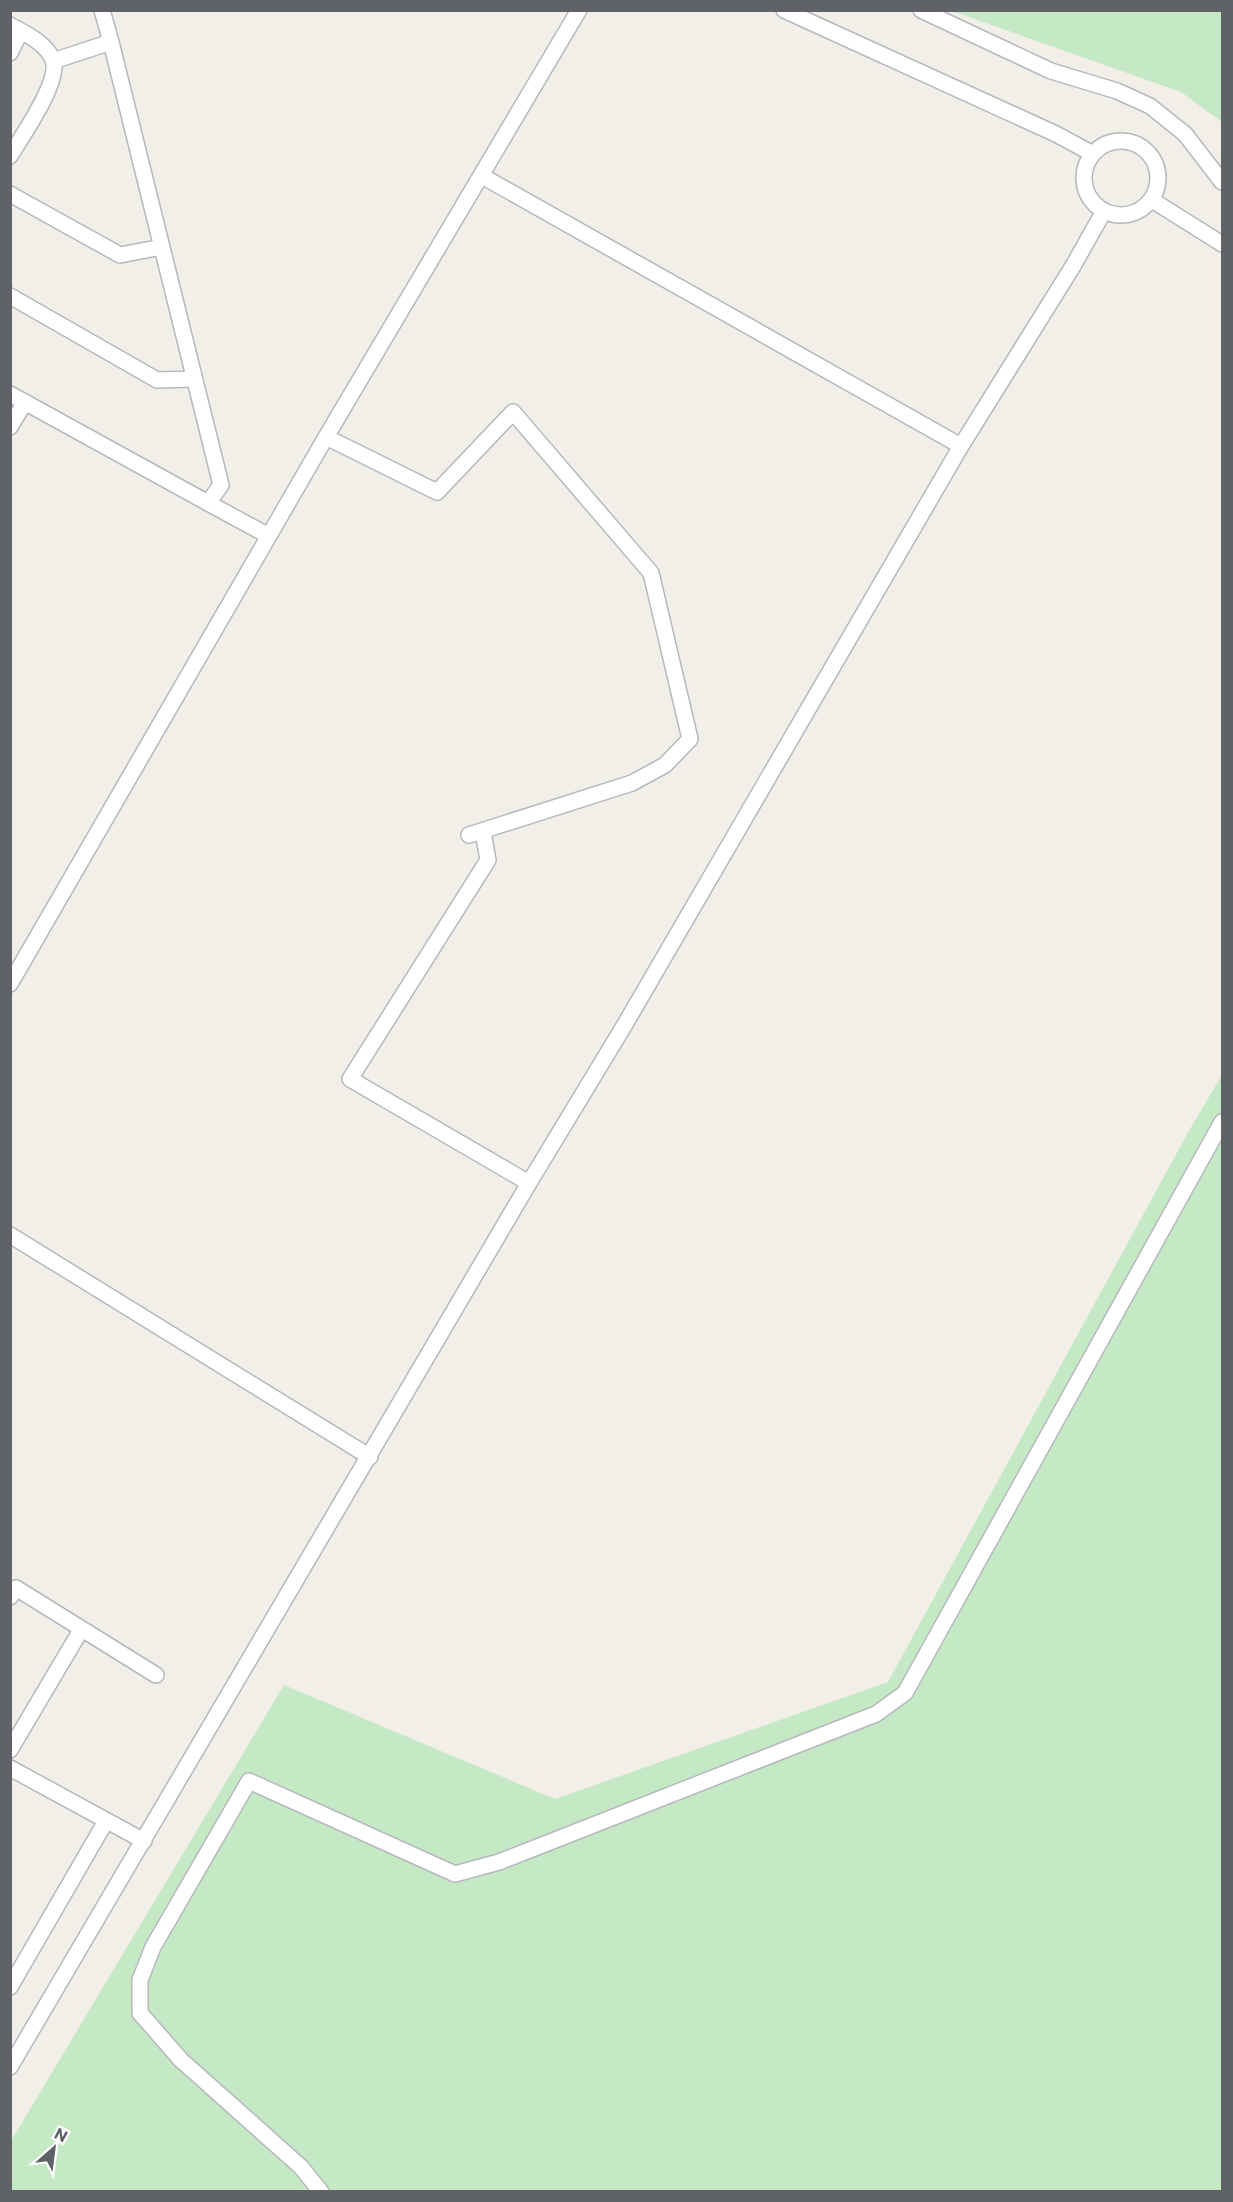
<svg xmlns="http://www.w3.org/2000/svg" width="1233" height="2202" viewBox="0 0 1233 2202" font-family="Commissioner,sans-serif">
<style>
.green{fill:#c5e8c5}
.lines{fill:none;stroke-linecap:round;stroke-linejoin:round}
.lane-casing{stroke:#b5b8bc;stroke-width:18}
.lane{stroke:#fff;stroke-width:15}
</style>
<rect width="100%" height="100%" fill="#f1efe8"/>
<path class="green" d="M952,11H1222V122L1181,92Z
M1222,1075V2191L11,2192V2141L284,1685L555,1799L888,1682L1190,1129Z"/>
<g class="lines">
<g class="lane-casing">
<path id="lane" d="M102,10L111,42
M784,10L1056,134L1093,154
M921,10L1051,71L1117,91L1150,106L1185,134L1222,182
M10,25C26,34 46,43 53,60C61,81 22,136 10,156
M10,53L21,31
M53,61L111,42L221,485L208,503L269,536
M1084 178a37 37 0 1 1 74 0a37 37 0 1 1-74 0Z
M482,176L961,446
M10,194L120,255L162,247
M1152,200L1222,244
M10,296L157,380L194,379
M10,394L208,503
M10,427L25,402
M326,437L437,492L513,412L651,573L690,739L665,765L632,783L469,835
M483,832L488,860L350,1079L529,1183
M10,984L326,437L579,10
M10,1235L370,1457
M10,1597L16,1588L156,1675
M10,1750L81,1630
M10,1768L144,1841
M10,1987L106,1821
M10,2067L529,1183L624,1026L961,446L1073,266L1104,211
M321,2192L301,2167L181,2060L140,2013V1980L153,1947L249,1781L455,1874L499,1862L876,1714L905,1693L1222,1122"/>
</g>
<use href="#lane" class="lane"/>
</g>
<rect width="1233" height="2202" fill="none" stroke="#5f6368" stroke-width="24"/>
<g transform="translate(54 2148) rotate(28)" stroke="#ffffff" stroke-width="4.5" paint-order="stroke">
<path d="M0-4.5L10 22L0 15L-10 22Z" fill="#5f6368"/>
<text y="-9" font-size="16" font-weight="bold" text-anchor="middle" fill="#5f6368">N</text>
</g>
</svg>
